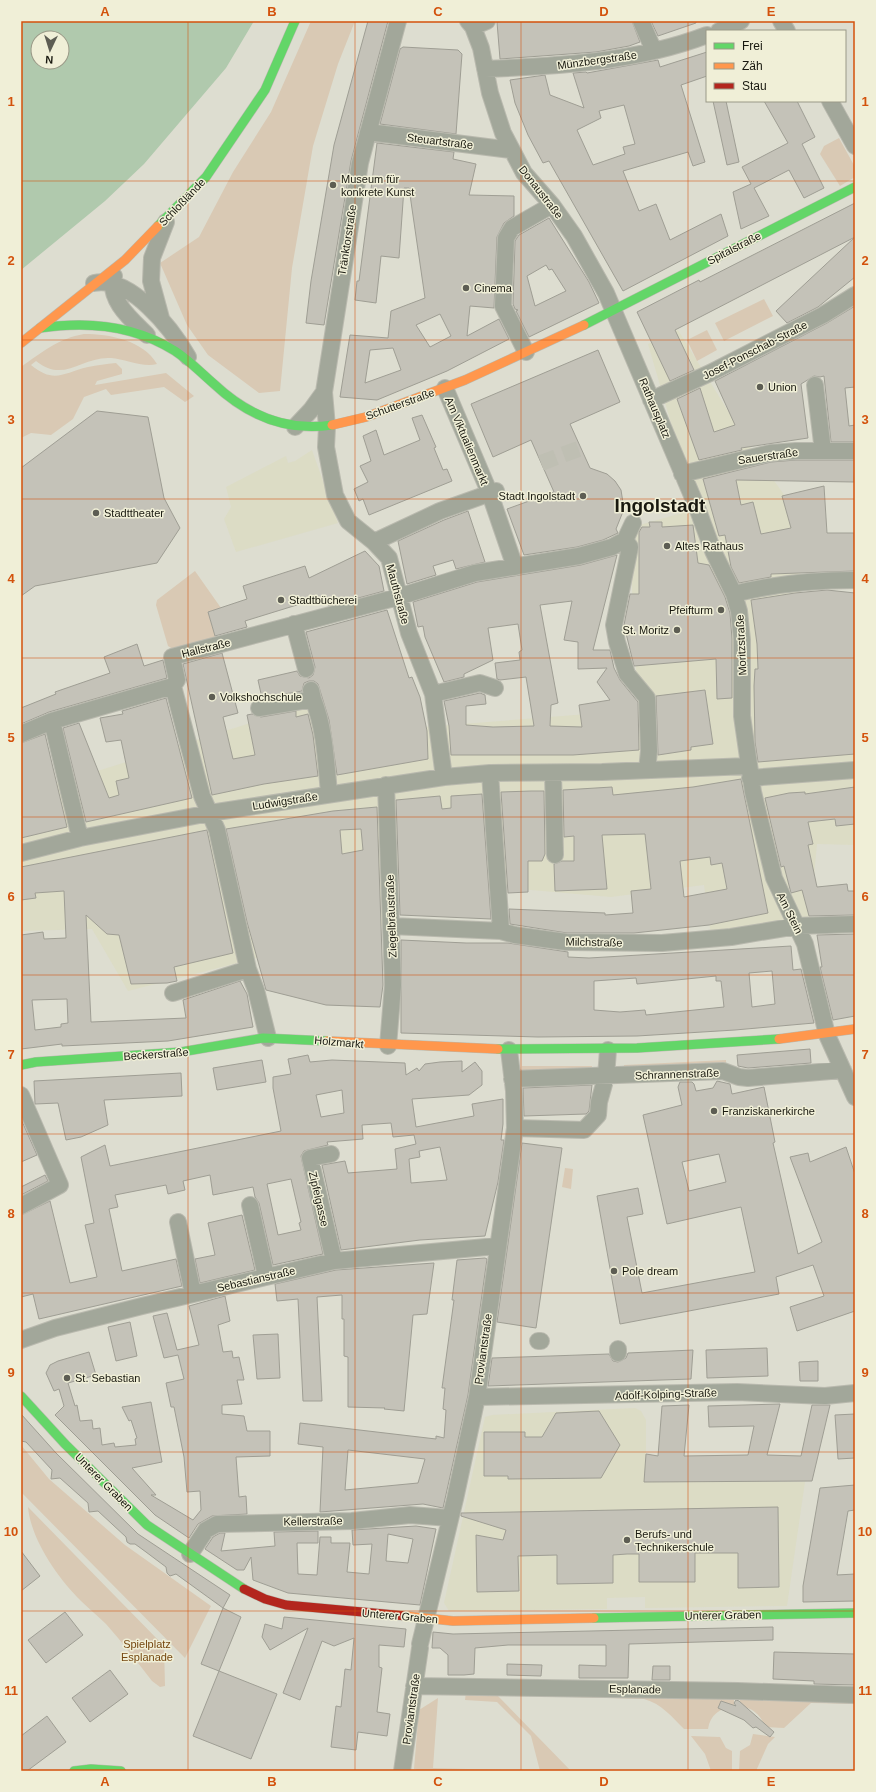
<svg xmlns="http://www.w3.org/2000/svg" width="876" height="1792" viewBox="0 0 876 1792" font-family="Arial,sans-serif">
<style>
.built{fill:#dcdcc5}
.green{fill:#d9c9b4}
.water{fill:#b0c9ad;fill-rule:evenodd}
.building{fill:#c4c2b8;stroke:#9f9e94;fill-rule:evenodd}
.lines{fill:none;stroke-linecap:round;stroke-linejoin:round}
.street-tunnel{stroke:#bfbfb3;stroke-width:16;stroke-dasharray:16 8;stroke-linecap:butt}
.street-casing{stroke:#b9b9ae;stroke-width:18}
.fast-casing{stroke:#b9b9ae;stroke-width:10}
.slow-casing{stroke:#b9b9ae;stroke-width:10}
.jam-casing{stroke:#b9b9ae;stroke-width:10}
.street{stroke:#a2a79a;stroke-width:16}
.fast{stroke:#63d668;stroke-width:9}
.slow{stroke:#ff974d;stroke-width:9}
.jam{stroke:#b3261e;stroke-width:9}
.grid{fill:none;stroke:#d3520c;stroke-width:1;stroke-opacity:0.55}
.poi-dot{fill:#5d5d53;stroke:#f0efd7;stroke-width:1.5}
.labels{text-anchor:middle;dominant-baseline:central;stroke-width:3;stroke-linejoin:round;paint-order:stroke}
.street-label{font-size:11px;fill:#18180f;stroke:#f0efd7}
.poi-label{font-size:11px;fill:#18180f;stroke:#f0efd7;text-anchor:start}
.park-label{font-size:11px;fill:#764810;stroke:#f0efd7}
.town-label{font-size:19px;font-weight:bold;fill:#18180f;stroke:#f0efd7}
.neatline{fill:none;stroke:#d3520c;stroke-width:1.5}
.grid-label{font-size:13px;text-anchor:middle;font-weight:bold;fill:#d3520c}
</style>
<rect width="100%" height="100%" fill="#ddddd0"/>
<path class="built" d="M678,330L754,453L798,514L805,696L855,692V845L817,844L810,919L711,935L704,885L611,897L394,878L397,922L128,991L92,929L21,931V795L311,704L323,735L638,710L629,528L696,509L648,344Z
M312,450L338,523L236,552L224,519L231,507L226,487L286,456L288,463L295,461Z
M635,1408L641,1411L646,1420V1454L658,1456L682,1481L805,1482L787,1606L645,1608V1597L607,1598V1609L449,1611L444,1603L485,1417L492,1415Z"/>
<path class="green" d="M311,21H355L338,64L313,146L292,268L280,391L259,393L208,355L187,325L160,263L199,237L233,172L271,112Z
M839,138L855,167V177L840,186L820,154L824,146Z
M764,299L773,316L724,341L715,323Z
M707,330L717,350L697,361L687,340Z
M84,334C109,334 143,340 157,364C143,368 125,359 111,358C82,356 64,384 36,361L31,365C54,384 63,373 88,367C97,365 106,364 116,363L122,369V374L97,381L95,385L166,373L194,396L185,402L164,387L111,395L106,389L84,397L73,419L51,435L31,433L21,438V367C41,353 59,338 84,334Z
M195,571L221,608L208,612L217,642L176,651L168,646L156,605L157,600Z
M726,1060V1067L624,1071V1065Z
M522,1066H592V1073H522Z
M565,1168L573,1169L571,1189L562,1187Z
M21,1445L49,1479L125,1545L211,1606L185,1658L21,1492Z
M28,1507L164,1646L165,1686L160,1687L152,1681C137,1662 122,1642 106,1624C98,1616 89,1609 81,1601C58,1578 31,1540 28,1507Z
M466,1692L498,1696L571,1771H540L531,1736L497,1702L465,1700Z
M529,1694L734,1697V1706C720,1708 710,1715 708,1729H684C672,1717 662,1704 644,1699L532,1696Z
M740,1697L855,1700V1704L811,1703L784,1728L765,1727C761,1715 753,1708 740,1706Z
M438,1698L433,1768L535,1771H422L414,1769L419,1710Z
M753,1734L775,1737L768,1744L756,1771H739L740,1751L750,1745Z
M691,1736L720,1737L726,1748L732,1751V1771H711L705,1754Z"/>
<path class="water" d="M21,21H254L226,68L144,164L105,201L21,270ZM38,38H62V62H38Z"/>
<path class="building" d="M368,21H388L351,161L324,325L306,323L311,281L334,145Z
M505,21H632L640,42L629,46L596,52L500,59L497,22Z
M651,21H696V23L658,36Z
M403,47L458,50L462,54L456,134L380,124L400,49Z
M707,52V76L681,85L705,162L693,166L688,152L623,171L639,211L656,204L670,240L721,214L728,236L623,291L549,161L543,163L528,135L515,103L510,80L545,75L550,95L584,108L573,73L586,72L587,73L658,60L660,67ZM624,105L635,144L623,147L625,154L593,165L577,130L601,118L599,111Z
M713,101H726L739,162L727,165Z
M764,101H797L815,137L802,144L824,188L804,198L789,170L754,188L769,216L741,229L733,192L751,184L742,167L788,143Z
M377,143L454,152L453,159L476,164L469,195L514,196V216L504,223L497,237L494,308L470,306L467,336L499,319L509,339L447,371L377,400L340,397L350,335L388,338L391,311L425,298L409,188H404L399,258L381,256L376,303L355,300L357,281H359ZM440,314L451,336L430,347L416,325ZM393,348L401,370L365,383L370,350Z
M855,203V237L675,330L694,370L670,381L637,312L699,280L700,282Z
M549,218L589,282L599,303L529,337L516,311L518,310L515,309L513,304L515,241L519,235ZM546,265L549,270L552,269L566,291L535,306L527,276Z
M855,237V277L818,307L787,323L776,311Z
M855,306V387L845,388L849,426L855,425V442H831L824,376L820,377L814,376L801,384L808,438L741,448L742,450L699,460L677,399L700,388L714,432L735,425L715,381L827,323Z
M598,350L620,402L570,424L590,468L607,474L615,481L621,490L624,509L616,529L618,533L603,540L577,547L524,555L507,509L554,492L531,440L493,457L471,404Z
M97,411L148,417L164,498L180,528L157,563L35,586L21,596V468Z
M422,415L436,447L434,448L443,470L447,469L452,481L369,515L363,499L359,501L354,489L368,482L360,466L371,461L363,436L376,430L384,455L420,440L412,418Z
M796,460H855L854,482L736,480L741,505L753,502L761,534L791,528L782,496L824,486L827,533H854L855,571L771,574V577L739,583L731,567L725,535L719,536L703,479L771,462Z
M468,511L485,562L456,569L453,560L433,566L436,575L407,584L398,541L444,520Z
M649,522H662V527L693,525L698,563L709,565L725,597L730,613L732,639V698L717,699L716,659L634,666L624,625L630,594H639V532L642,527H650Z
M365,551L379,566L384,591L329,606L326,596L245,621L247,627L215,636L208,612L247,599L243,586L305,566L309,578Z
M617,555L593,650H610L614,668L620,680L638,702L639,750L573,755H451L449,726L444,701L480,693L485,695L486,704L466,706V725L493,727L534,726L526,677L500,680L497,679L495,663L520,660L519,652L522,650L518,624L488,628L493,660L464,674V677L444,682L425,637L423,626L418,627L413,602L477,582L581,565ZM572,601L564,640L578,642V669L607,668L597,682L610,700L579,705L582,727L550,726L551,705L558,703L540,605Z
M827,590L855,593V754L758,762L755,742L754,686L755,669H758L757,644L751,600L795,593Z
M387,610L409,678L412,677L420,697L427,731L428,759L337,775L329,720L318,684L314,681H309L304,683L302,691L262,698L258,680L297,671L300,676L309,678L313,675L315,667L306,632Z
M137,644L144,666L163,660L167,678L49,712L21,724V708L56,694L55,692L110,673L104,657Z
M222,653L238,713L223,717L233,759L255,755L247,715L252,714L261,717L296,711V717L308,714L313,735L318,776L264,784L212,795L183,664Z
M705,690L713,744L691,747V750L658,755L656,696Z
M166,698L192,798L86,822L63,728L79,723L109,798L119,795L116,781L129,778L121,740L106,742L100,718L123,714L122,711Z
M45,734L67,827L21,838V743Z
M741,779L768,913L709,925L634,933H567L510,924L509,909L605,913V915L633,913L631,891L651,889L645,834L602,835L607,889L555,891L554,864L562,861H574V836L564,837L563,790L612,787L613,795L693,787ZM710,857L711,865L722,863L727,889L684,897L680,861Z
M855,787V824L836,826L835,819L808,822L813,844L808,845L817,887L847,884L848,891H855V915L809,916L802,890L791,893L784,866L781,867L765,798L789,793L805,792V794Z
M531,791H544L545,854L542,861H528V892L508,893L501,792Z
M482,794L491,919L400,915L396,800L440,796L442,809L451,808V796Z
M377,807L383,985L380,1007L326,1005L266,990L247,922L226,829L333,811ZM361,829L363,850L342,854L340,830Z
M207,830L233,953L174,967L177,981L167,983L131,984L119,935L107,934L86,915L91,1022L186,1018L183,1000L240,981L247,994L253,1027L168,1041L62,1046V1044L21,1049V935L43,932L44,939L66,938L64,891L35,893L36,898L21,900V867ZM67,999L68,1023L61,1024V1027L35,1030L32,1000Z
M855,934V1016L833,1020L820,967H822L817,935Z
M401,940L466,943H508L568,952V957L589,958L791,946L793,970L801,969L814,1023L735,1030L637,1036L538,1037L401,1033ZM772,971L775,1004L752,1007L749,973ZM716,976V981H721L724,1007L646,1015L645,1010L620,1012L594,1010V981L636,978L637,984Z
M810,1049L811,1063L748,1068L738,1066L737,1055Z
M308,1055L310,1062L332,1060L405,1063L406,1075L417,1068L419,1071L425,1064L440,1062L462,1061V1072L475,1062L482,1071V1085L469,1095L412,1099L416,1127L474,1116L472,1104L503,1099V1124L501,1140H504L498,1182L485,1236L420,1240L341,1250L322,1165L345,1161L348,1173L397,1169L395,1149L416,1144L414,1135L393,1137L391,1123L362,1125L363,1139L327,1142L328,1145L304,1151L301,1156L323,1254L273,1265L259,1203L255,1197L253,1187L213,1195L210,1175L183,1181L185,1190L168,1194L166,1185L115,1195L118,1207L109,1209L122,1271L176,1259L182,1286L39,1319L33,1294L21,1297V1215L50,1201L70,1283L97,1277L85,1225L94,1223L81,1157L105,1145L110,1166L281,1131L273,1088V1077L291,1074L288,1059ZM342,1090L344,1113L321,1117L316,1095ZM440,1147L447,1180L411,1183L409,1159L420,1157L419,1151ZM291,1179L301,1222L299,1223L301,1230L278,1235L267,1184Z
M262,1060L266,1082L217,1090L213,1068Z
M181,1073L182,1096L104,1100L108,1125L81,1137L66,1140L58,1103L35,1104L34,1081Z
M717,1081L730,1084L732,1094L764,1087L775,1142L773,1143L798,1254L822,1242L790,1157L808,1153L810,1162L846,1147L855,1174V1311L797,1331L790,1307L824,1296L813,1265L776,1277L779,1294L620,1324L597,1196L638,1188L643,1214L627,1217L642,1293L755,1272L741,1207L667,1224L643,1115L682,1105L678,1087L680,1082H692L694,1084L696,1091L713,1088ZM719,1154L726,1182L689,1191L682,1162Z
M592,1085L589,1111L586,1114L524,1116L523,1088Z
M21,1119L37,1155L21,1162Z
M522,1143L562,1148L536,1328L497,1322Z
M45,1175L48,1181L21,1195V1187Z
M242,1215L255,1270L200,1283L195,1259L215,1255L208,1223Z
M485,1258L487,1259L468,1395L443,1508L423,1504L320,1512L323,1447L298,1444L300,1423L436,1439V1436L444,1438L446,1410L443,1409L445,1388H442L454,1300H452L457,1260ZM348,1450L425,1459L418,1483L345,1490Z
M434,1263L427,1314L413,1315L404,1411L384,1409L385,1408L348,1407V1357L344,1356V1319H342V1295L317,1297L322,1401H303L298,1299L277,1301L275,1284L336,1270Z
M225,1296L230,1321L218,1325L223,1352L232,1351L233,1358L239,1357L244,1380H237L242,1404L222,1405V1414L244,1416L247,1431H270V1456L236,1457L239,1497L246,1496L247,1514L212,1516L198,1524L189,1538L155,1515L55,1415L64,1406L59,1389L54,1391L46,1373L50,1365L58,1361L89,1352L96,1375L68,1383L75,1406L77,1405L80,1421L92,1420L93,1429L100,1428L102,1445L114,1443L115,1447L136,1445L135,1439L137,1438L131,1420L129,1421L122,1407L151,1402L162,1462L132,1468L156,1495H151L193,1520L201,1510L200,1491L187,1492L184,1457L174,1407H171L166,1383L184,1379L178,1355L164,1358L153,1316L167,1313L177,1350L199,1345L189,1306Z
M130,1322L137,1356L116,1361L108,1327Z
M278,1334L280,1378L257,1379L253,1335Z
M767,1348L768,1376L707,1378L706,1350Z
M693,1350L691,1379L488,1386L492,1358L609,1354L613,1361L618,1362L626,1358L628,1353Z
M818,1361V1381H800L799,1362Z
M780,1404L767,1455L801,1456L812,1405H830L812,1481L644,1482L646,1454L658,1456L662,1406L689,1405L684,1456L748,1455L754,1426L709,1427L708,1406Z
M599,1411L620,1445L601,1478L508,1479V1476H484V1432H525V1437H542L556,1413Z
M21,1414L56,1453L138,1534L230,1595L223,1608L176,1574L170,1576L167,1573L166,1567L146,1552L135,1544H130L127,1542L126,1537L98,1511L89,1512L88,1503L60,1478L51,1479L52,1470L26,1442L21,1441Z
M855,1414V1458L838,1459L835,1415Z
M855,1485V1510L848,1511L837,1575L855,1574V1601L803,1602V1586L820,1488Z
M778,1507L779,1587L738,1588V1553H695V1582H639V1554H627L613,1555V1583L557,1584V1555L518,1556L519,1591L477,1592L476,1535L503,1540L506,1530L461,1516V1513Z
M416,1526L436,1529L420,1605L288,1593L253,1580L251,1557L244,1570H237L205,1549L213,1537L220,1533H225L221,1551L275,1546L274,1532L318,1531V1543H297L298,1574L317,1575L320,1537H331V1543H350L347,1572L369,1574L372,1544L353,1545L352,1530ZM388,1534L413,1539L408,1563L386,1561Z
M21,1551L40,1576L21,1591Z
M223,1608L241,1617L219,1671L201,1664Z
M65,1612L83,1635L46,1663L28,1640Z
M284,1617L406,1629L404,1647L379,1645V1667L382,1668L377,1712L390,1714L387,1736L358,1732L356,1750L331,1747L336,1706L341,1707L345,1669L351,1670L354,1638L334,1646L322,1641L300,1700L283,1693L308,1628L270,1650L262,1637L265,1624L282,1629Z
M773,1627V1640L629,1644L628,1678H579V1665L606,1666V1645H508L475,1648L474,1674L464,1675H448V1655L440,1648H432L433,1632L453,1634Z
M774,1652L855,1654V1685L814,1684V1681L773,1679Z
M507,1664L542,1665L541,1676L507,1675Z
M653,1666H670V1680H652Z
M110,1670L128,1694L90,1722L72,1698Z
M219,1671L277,1694L251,1759L193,1736Z
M736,1700L739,1701L774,1732L770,1737L756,1727L753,1728L744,1720L718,1708L721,1701L736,1706L734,1703Z
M47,1716L66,1742L27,1771H21V1736Z"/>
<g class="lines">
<path class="street-tunnel" d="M541,463L581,448"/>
<g class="street-casing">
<path id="street" d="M398,21L360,163L324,392L327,427L326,447L335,495L348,521L374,542L389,558L409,633L433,694L444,777
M468,21L473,27L481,48L490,93L503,133L524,173L552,205L574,236L606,293L696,505L713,551L734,594L739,611L742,640V716L753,792L774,878L805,944L827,1035L855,1097
M641,21L654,51
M781,21L787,31
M473,27L487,21
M719,31L741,21
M485,69C560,66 636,62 707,35
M830,101L855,146
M368,132L511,150
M114,276C107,300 132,320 147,335
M94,283C131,276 172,329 188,357
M161,318L151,281L152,258L166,222
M526,352L503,306L506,238L512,228L552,205
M815,385L823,451
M445,388L490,494L515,567
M651,400L710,373L823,315L855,295
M295,427L311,410L324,392
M682,474L770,453L796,451H855
M625,540L630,547L614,625L617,642L627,674L647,698L649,751L647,770
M625,540L633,523
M374,542L440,511L496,491
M734,594C774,584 814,580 855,580
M294,624L306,669
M433,694L480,683L495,688
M313,699C325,729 326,762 329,793
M259,708L313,699L311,690
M52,721L80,838
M21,734L52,721L173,686
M490,773L501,931
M553,773L555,855
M750,778L855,770
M386,785L393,985L388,1046
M21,853L80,838L210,813L444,777L490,773L602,772L748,766
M391,926L501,931L515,935L566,942L662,943L731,937L797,926L855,924
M173,993L248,969
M268,1038L256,990L248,969L217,830L202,796L173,686L177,680L172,657L398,597L475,573L579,556L612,547L625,540
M512,1079L723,1071L739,1077L748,1078L843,1070
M21,1095L60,1185L21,1206
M515,1128L584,1130L598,1115L599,1102L606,1077L608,1050
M331,1154L310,1158L334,1261
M250,1205L266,1276
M178,1222L193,1294
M21,1340L55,1328L142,1306L334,1261L497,1246
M538,1341H541
M618,1353V1349
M477,1397L737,1392L825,1396L855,1393
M190,1554L206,1530L217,1524L352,1521L410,1515L450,1518
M420,1644L455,1499L477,1397L515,1128L514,1091L509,1050
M414,1686L738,1691L855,1695
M402,1771L420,1648"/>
</g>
<g class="fast-casing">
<path id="fast" d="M158,226L206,177L265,90L295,21
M584,325L855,187
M40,328C86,321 134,325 175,351C190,361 200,372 214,384C247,415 286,432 332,425
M498,1049L637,1048L779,1039
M21,1065L36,1062L181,1052L263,1038L327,1041
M21,1396L65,1444L147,1525L244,1589
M594,1618L855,1613
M74,1771L91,1769L121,1771"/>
</g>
<g class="slow-casing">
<path id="slow" d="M21,343L125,260L158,226
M332,425L366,417L465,380L584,325
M779,1039L855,1029
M327,1041L498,1049
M406,1616L453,1621L594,1618"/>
</g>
<g class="jam-casing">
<path id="jam" d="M244,1589L265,1599L286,1605L406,1616"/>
</g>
<use href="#street" class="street"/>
<use href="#fast" class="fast"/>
<use href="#slow" class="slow"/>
<use href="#jam" class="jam"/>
</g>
<path class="grid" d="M188,21V1771M355,21V1771M521,21V1771M688,21V1771M21,181H855M21,340H855M21,499H855M21,658H855M21,817H855M21,975H855M21,1134H855M21,1293H855M21,1452H855M21,1611H855"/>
<g class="poi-dot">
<circle cx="333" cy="185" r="4"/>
<circle cx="466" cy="288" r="4"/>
<circle cx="760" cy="387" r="4"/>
<circle cx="583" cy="496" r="4"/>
<circle cx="96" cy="513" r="4"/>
<circle cx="667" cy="546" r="4"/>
<circle cx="281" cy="600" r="4"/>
<circle cx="721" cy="610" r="4"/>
<circle cx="677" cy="630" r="4"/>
<circle cx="212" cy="697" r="4"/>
<circle cx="714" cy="1111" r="4"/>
<circle cx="614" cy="1271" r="4"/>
<circle cx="67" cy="1378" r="4"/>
<circle cx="627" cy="1540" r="4"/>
</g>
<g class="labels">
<g class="street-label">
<text transform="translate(597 60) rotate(-8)">Münzbergstraße</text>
<text transform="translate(440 141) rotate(7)">Steuartstraße</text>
<text transform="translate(541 192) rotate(52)">Donaustraße</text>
<text transform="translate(182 202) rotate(-46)">Schloßlände</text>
<text transform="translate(347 240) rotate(-81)">Tränktorstraße</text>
<text transform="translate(734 248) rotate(-27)">Spitalstraße</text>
<text transform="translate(755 350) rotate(-27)">Josef-Ponschab-Straße</text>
<text transform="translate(400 404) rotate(-20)">Schutterstraße</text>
<text transform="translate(655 408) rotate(67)">Rathausplatz</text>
<text transform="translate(467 441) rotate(67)">Am Viktualienmarkt</text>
<text transform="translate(768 456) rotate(-8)">Sauerstraße</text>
<text transform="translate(398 594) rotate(75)">Mauthstraße</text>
<text transform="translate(741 645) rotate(-93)">Moritzstraße</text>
<text transform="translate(206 648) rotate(-14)">Hallstraße</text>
<text transform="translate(285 801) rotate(-9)">Ludwigstraße</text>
<text transform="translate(790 913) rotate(64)">Am Stein</text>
<text transform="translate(391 916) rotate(-92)">Ziegelbräustraße</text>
<text transform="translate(594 942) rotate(1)">Milchstraße</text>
<text transform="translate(339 1042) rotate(5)">Holzmarkt</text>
<text transform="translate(156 1054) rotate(-4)">Beckerstraße</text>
<text transform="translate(677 1074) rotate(-2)">Schrannenstraße</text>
<text transform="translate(319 1199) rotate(77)">Zipfelgasse</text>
<text transform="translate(256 1279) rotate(-13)">Sebastianstraße</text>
<text transform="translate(483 1349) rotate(-82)">Proviantstraße</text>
<text transform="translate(666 1394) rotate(-2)">Adolf-Kolping-Straße</text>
<text transform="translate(104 1482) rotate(45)">Unterer Graben</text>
<text transform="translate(313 1521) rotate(-1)">Kellerstraße</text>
<text transform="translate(723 1615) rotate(-1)">Unterer Graben</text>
<text transform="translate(400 1616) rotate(5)">Unterer Graben</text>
<text transform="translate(635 1689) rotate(1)">Esplanade</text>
<text transform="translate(411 1709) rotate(-82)">Proviantstraße</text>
</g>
<g class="poi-label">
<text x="341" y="179">Museum für<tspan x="341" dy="13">konkrete Kunst</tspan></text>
<text x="474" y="288">Cinema</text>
<text x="768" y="387">Union</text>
<text x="575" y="496" text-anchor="end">Stadt Ingolstadt</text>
<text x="104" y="513">Stadttheater</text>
<text x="675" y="546">Altes Rathaus</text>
<text x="289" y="600">Stadtbücherei</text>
<text x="713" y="610" text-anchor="end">Pfeifturm</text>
<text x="669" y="630" text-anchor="end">St. Moritz</text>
<text x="220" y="697">Volkshochschule</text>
<text x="722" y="1111">Franziskanerkirche</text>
<text x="622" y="1271">Pole dream</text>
<text x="75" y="1378">St. Sebastian</text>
<text x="635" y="1534">Berufs- und<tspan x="635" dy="13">Technikerschule</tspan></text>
</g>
<g class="park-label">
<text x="147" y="1644">Spielplatz<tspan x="147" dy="13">Esplanade</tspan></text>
</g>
<g class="town-label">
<text x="660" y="505">Ingolstadt</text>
</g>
</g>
<rect width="876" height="1792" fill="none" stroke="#f0efd7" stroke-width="44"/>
<rect x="706" y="30" width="140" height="72" fill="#f0efd7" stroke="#9a9987"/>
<rect x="714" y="43" width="20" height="6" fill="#63d668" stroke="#9a9987"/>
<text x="742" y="50" font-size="12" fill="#18180f">Frei</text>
<rect x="714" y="63" width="20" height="6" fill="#ff974d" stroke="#9a9987"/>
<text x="742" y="70" font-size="12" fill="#18180f">Zäh</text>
<rect x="714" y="83" width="20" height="6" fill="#b3261e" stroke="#9a9987"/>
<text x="742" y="90" font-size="12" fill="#18180f">Stau</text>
<g transform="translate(50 50) rotate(184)"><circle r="19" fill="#f0efd7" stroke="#9a9987"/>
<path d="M0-3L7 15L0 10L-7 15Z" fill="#5d5d53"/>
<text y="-6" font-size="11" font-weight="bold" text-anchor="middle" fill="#18180f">N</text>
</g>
<rect x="22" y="22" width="832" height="1748" class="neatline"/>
<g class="grid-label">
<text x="105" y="16">A</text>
<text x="272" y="16">B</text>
<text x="438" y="16">C</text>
<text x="604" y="16">D</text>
<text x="771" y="16">E</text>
<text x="11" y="106">1</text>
<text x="865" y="106">1</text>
<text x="11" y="265">2</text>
<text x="865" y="265">2</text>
<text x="11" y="424">3</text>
<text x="865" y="424">3</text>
<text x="11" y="583">4</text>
<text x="865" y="583">4</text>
<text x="11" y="742">5</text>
<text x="865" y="742">5</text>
<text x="11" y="901">6</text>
<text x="865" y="901">6</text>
<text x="11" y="1059">7</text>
<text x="865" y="1059">7</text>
<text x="11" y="1218">8</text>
<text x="865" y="1218">8</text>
<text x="11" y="1377">9</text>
<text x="865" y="1377">9</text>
<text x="11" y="1536">10</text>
<text x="865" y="1536">10</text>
<text x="11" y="1695">11</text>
<text x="865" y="1695">11</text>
<text x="105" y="1786">A</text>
<text x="272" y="1786">B</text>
<text x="438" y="1786">C</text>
<text x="604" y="1786">D</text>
<text x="771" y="1786">E</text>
</g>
</svg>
